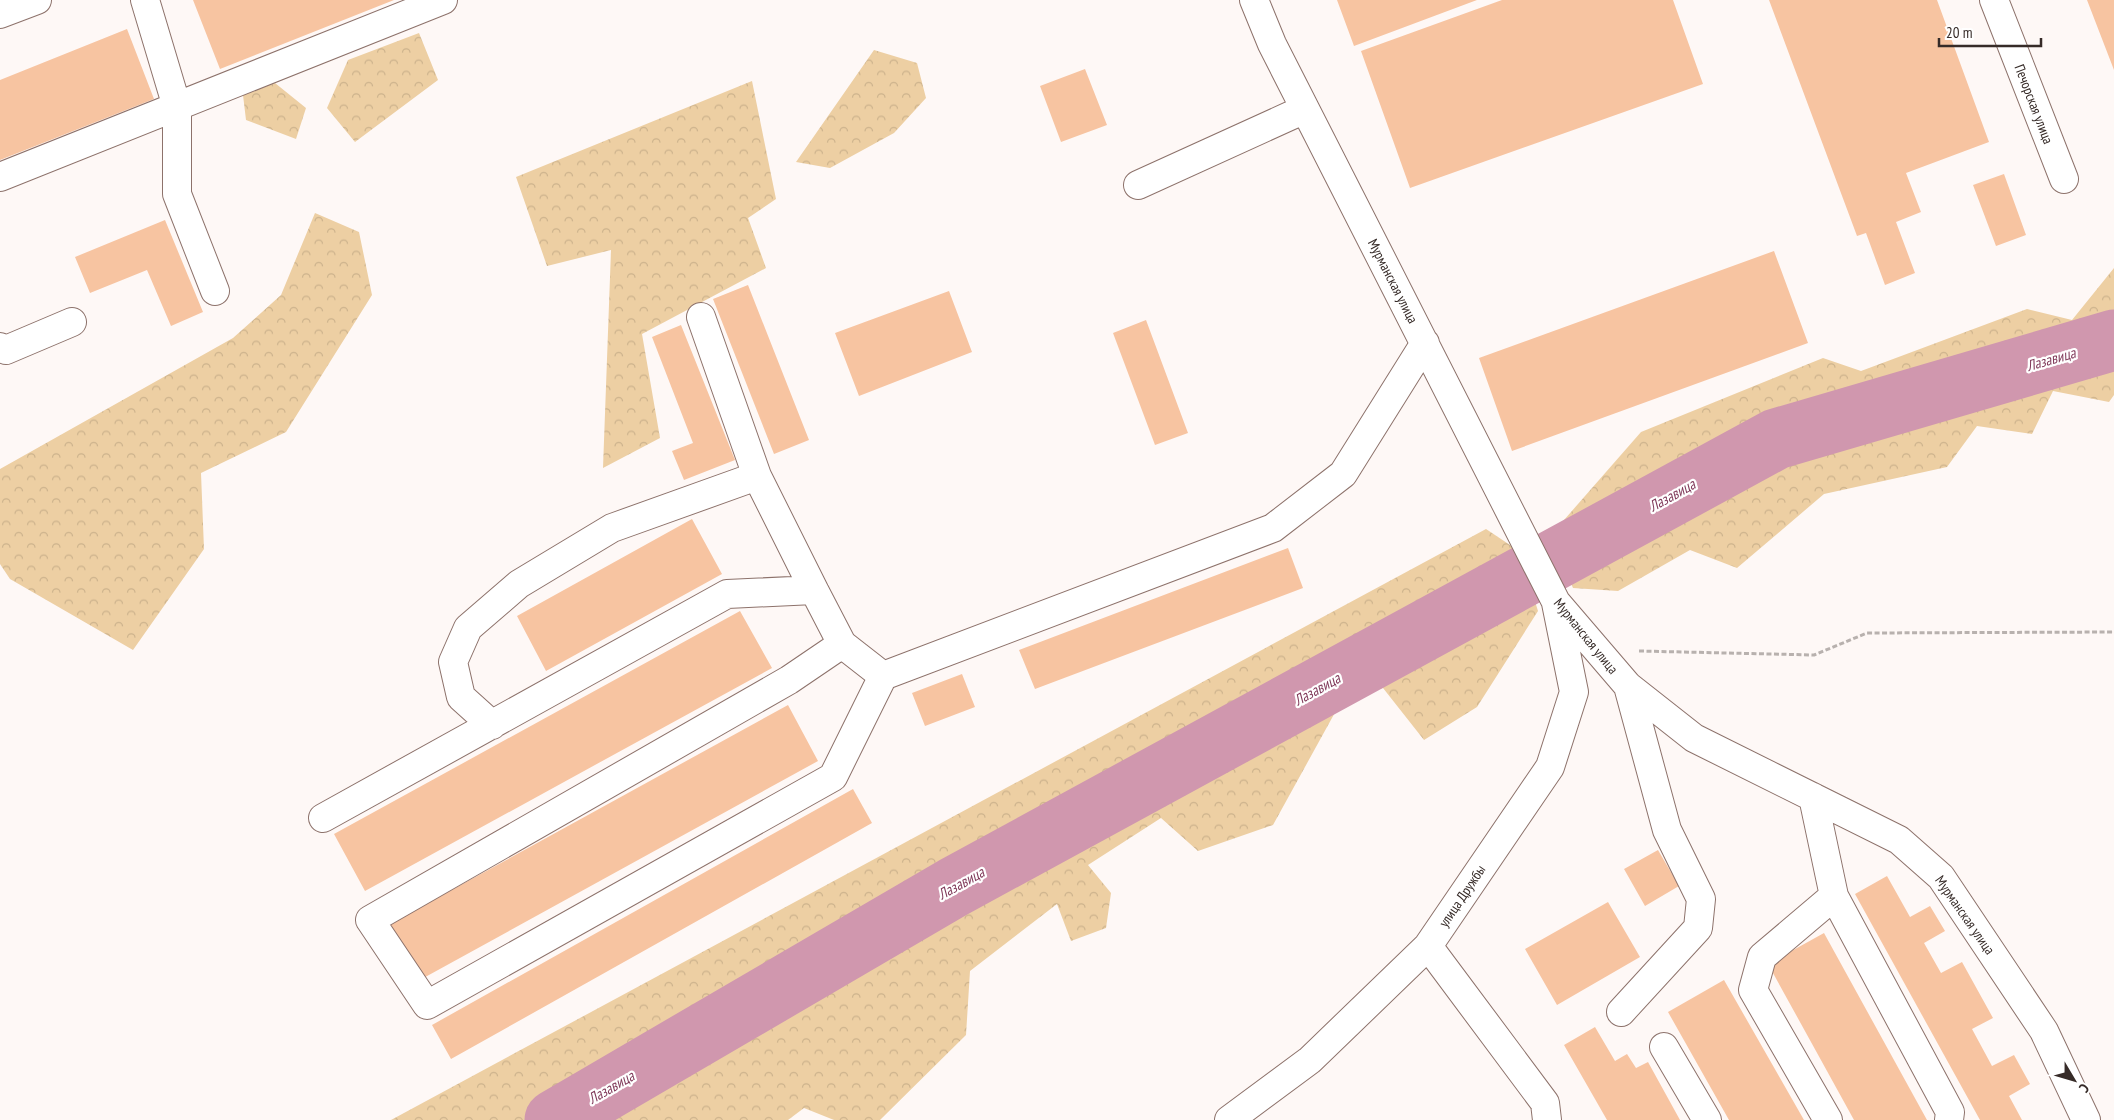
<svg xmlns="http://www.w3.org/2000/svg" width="2114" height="1120" viewBox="0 0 2114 1120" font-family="'PT Sans Narrow',sans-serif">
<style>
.forest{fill:url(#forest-crowns)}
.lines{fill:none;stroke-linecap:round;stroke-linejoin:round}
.river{stroke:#d097ae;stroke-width:61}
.building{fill:#f7c4a1}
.minor-casing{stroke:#8d726b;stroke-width:30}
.path{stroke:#b8b1ae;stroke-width:3;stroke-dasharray:5 2.5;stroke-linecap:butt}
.minor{stroke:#fff;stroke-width:28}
.labels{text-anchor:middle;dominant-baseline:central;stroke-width:4.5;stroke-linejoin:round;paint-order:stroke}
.street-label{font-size:14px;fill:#362b28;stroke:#fff}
.water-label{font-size:15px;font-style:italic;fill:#803a5a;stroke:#fff}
</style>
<defs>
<pattern id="forest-crowns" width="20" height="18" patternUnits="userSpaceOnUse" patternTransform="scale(1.25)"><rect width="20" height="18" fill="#edcfa3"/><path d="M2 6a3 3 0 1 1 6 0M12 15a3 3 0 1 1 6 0" fill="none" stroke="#ccb28c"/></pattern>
</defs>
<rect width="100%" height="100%" fill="#fef8f6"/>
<path class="forest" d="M419,33L438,80L355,142L327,108L348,60Z
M874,50L917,63L926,98L894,133L830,168L796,162Z
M752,81L776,199L748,218L766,268L642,334L660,438L603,468L611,250L547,266L516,177Z
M275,83L306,108L296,139L246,120L243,95Z
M315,213L359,232L372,295L286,432L201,473L204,549L133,650L10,579L0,564V469L233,338L281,295Z
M2114,268V395L2109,402L2053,391L2032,434L1977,426L1947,467L1824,494L1737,568L1690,550L1618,591L1573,588L1550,536L1641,432L1823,358L1861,371L2027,309L2072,320Z
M1486,529L1519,551L1538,611L1477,707L1424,740L1383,688L1343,698L1273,825L1198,851L1161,818L1088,865L1111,893L1106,928L1071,941L1057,904L970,971L966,1035L880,1120H834L804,1108L788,1120H391Z"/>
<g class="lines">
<path class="river" d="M555,1120L954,887L1776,439L2114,340"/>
</g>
<path class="building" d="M193,0H394L220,69Z
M1337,0H1477L1354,46Z
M1502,0H1673L1703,84L1410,188L1361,51Z
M1769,0H1937L1989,142L1906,173L1921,212L1896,222L1915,273L1885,285L1866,233L1857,236Z
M2087,0H2114V70Z
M127,29L154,99L0,160V80Z
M1085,69L1107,125L1061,142L1040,86Z
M2004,174L2026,235L1996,246L1973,185Z
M165,220L203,312L171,326L147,270L90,293L75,257Z
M1774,251L1808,343L1512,451L1479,358Z
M748,285L809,440L774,454L713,299Z
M949,291L972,352L859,396L835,333Z
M1146,320L1188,433L1155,445L1113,333Z
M681,325L735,460L684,480L672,451L693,443L652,337Z
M692,519L722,574L546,671L517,616Z
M1288,548L1303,588L1035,689L1019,650Z
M740,611L772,668L365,891L334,834Z
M962,674L975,707L925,726L912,693Z
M788,705L818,761L418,981L388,925Z
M853,789L872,823L451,1059L432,1025Z
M1658,850L1679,886L1645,906L1624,869Z
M1887,876L1910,917L1930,906L1945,931L1924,943L1941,973L1962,962L1993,1018L1972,1029L1992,1066L2014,1055L2030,1084L2009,1096L2022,1120H1980L1855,894Z
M1608,902L1640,957L1557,1005L1525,949Z
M1824,933L1927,1120H1854L1768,964Z
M1724,980L1804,1120H1729L1668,1012Z
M1595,1027L1615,1061L1627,1054L1636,1068L1648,1062L1680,1120H1607L1564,1045Z"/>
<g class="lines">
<g class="minor-casing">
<path id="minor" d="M145,0L177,107V194L215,291
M1254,0L1272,44L1556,602L1628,686L1694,738L1899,840L1941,877L2044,1031L2086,1120
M1994,0L2064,179
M0,14L37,0
M0,177L443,0
M1138,185L1305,109
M701,317L757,476L814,590L842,644L883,676L1273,528L1343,474L1425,343
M0,347L6,350L72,322
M842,644L789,680L370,920L427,1005L833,777L883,676
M492,725L461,697L453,662L468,628L519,584L612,528L757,476
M1813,797L1834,896L1950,1112L1949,1120
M323,818L727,594L814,590
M1428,946L1545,1103L1547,1120
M1621,1012L1698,928L1701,899L1667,830L1628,686
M1664,1047L1707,1120
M1229,1120L1310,1060L1428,946L1550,767L1574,692L1556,603
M1828,1120L1753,990L1762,957L1834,896"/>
</g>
<path class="path" d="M1639,651L1814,655L1867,633L2114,632"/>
<use href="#minor" class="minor"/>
</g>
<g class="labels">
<g class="street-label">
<text transform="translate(2034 104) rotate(69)">Печорская улица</text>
<text transform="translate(1393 281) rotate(63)">Мурманская улица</text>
<text transform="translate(1586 636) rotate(51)">Мурманская улица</text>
<text transform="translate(1462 896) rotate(-56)">улица Дружбы</text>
<text transform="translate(1965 915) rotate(55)">Мурманская улица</text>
</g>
<g class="water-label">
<text transform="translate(2051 359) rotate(-16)">Лазавица</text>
<text transform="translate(1672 495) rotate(-29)">Лазавица</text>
<text transform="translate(1317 689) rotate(-29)">Лазавица</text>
<text transform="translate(961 883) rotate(-29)">Лазавица</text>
<text transform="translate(611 1087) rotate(-30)">Лазавица</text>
</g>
</g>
<g transform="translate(2074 1080) rotate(128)" stroke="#ffffff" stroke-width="4" paint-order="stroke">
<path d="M0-4L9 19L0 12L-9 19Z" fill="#362b28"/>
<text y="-8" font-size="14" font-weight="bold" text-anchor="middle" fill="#362b28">С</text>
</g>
<path d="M1939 38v8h102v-8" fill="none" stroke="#362b28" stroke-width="2.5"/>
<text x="1946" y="38" font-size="15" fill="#362b28" stroke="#ffffff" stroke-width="4" paint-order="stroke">20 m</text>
</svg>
